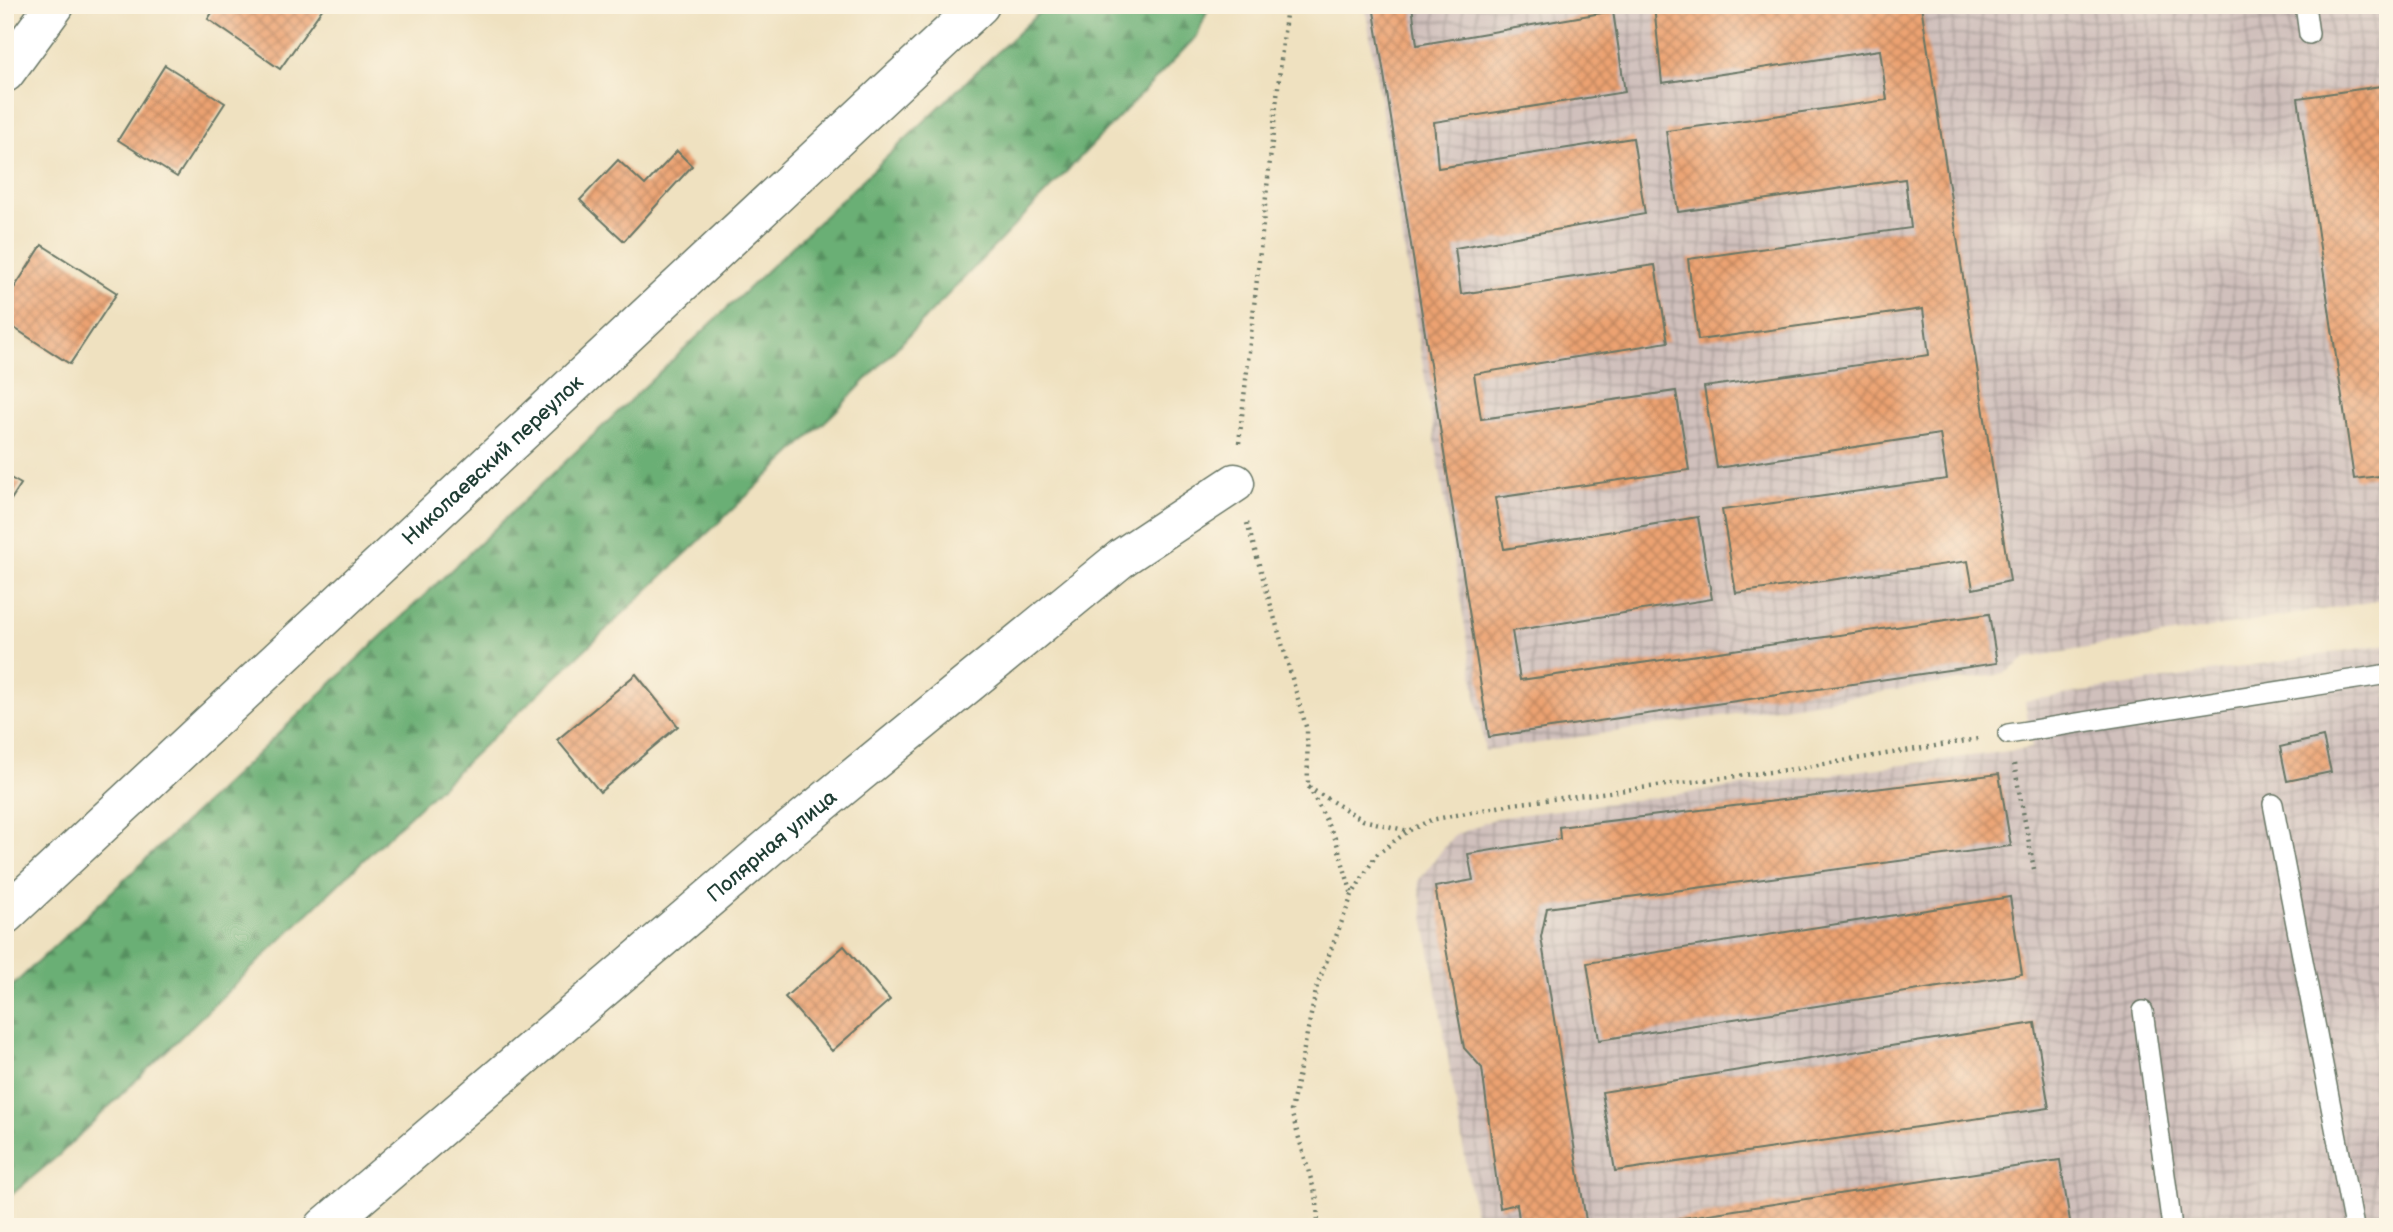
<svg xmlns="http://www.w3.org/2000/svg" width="2393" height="1232" viewBox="0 0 2393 1232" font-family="'Balsamiq Sans',sans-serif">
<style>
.industrial{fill:url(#industrial-grid)}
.forest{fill:url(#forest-firs);stroke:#457654;stroke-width:2}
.building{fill:url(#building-cross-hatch)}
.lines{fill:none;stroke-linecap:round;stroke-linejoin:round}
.lane-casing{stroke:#687665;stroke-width:22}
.street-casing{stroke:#687665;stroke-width:41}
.path{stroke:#687665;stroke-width:4.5;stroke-dasharray:2 5;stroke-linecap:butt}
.lane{stroke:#fff;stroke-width:19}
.street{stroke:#fff;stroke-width:38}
.labels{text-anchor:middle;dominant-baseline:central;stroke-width:5;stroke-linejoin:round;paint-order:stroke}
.street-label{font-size:21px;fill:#1f3d34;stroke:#fcf5e5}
</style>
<defs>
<pattern id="industrial-grid" width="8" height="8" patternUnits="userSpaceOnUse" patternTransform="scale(1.75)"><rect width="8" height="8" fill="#d0c0bc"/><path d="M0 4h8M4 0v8" fill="none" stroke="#a89d9a"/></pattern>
<pattern id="forest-firs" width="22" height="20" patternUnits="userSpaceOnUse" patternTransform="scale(1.75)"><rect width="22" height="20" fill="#6baf74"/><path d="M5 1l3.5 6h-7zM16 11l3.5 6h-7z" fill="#579060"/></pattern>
<pattern id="building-cross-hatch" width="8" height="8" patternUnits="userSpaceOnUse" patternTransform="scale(1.75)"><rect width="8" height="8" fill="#eca271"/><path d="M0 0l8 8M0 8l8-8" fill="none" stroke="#bf855e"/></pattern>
</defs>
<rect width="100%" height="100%" fill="#fcf5e5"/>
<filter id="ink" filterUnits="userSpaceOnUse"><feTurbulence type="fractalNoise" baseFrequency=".0143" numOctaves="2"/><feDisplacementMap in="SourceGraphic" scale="14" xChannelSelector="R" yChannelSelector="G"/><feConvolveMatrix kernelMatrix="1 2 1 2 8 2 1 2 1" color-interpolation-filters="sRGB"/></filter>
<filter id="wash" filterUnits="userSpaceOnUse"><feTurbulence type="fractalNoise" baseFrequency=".00686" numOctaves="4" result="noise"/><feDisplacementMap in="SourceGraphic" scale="28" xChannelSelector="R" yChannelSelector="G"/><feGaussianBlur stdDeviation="1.57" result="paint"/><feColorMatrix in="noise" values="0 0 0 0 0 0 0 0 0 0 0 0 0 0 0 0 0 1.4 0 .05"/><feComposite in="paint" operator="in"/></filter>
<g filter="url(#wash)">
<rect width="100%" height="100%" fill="#efe1c0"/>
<path class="industrial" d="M1365,5H2388V599L2026,658L2004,674L1485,751Z
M2388,644V1227H1477L1418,881L1453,836L1496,818L2032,748L2025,701Z"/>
<path class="forest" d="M1047,5H1210L1197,36L835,412L358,865L59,1155L5,1200V993Z"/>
<g id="blocks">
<path class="building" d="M217,5H325L280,69L208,19Z
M1373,5H1412L1417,45L1613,11L1625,92L1434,122L1438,168L1633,138L1645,214L1455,248L1461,294L1655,265L1668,342L1474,374L1481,419L1676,391L1689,470L1495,498L1504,549L1698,517L1712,599L1512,631L1520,680L1989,614L1997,663L1489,737Z
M1654,5H1921L2010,581L1973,589L1968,561L1736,593L1722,510L1947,479L1940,434L1717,468L1704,387L1929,355L1923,309L1698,340L1688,259L1911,228L1905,179L1678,212L1666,131L1887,100L1880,50L1662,83Z
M165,65L225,103L177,177L118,140Z
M2388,85V424L2383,425L2388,475L2354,479L2298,98Z
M677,151L692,166L624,241L580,200L618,160L645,185Z
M42,245L117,293L70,364L5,322V302Z
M5,475L21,484L5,509Z
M636,674L678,726L600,792L557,740Z
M2323,737L2331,772L2287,781L2280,747Z
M1999,774L2011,846L1547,908L1541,937L1587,1227H1520L1517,1204L1500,1208L1482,1068L1464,1048L1435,887L1473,880L1468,854L1560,839L1559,827Z
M2010,897L2022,974L1599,1040L1587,963Z
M844,946L890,1000L832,1051L785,997Z
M2035,1023L2049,1108L1615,1171L1602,1092Z
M2060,1160L2071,1227H1637V1225Z"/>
</g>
</g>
<g filter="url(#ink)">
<use href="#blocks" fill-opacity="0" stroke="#687665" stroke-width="2"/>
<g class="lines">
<g class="lane-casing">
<path id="lane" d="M2305,5L2309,34
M2008,734L2388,674
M2273,804L2354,1227
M2143,1011L2172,1227"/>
</g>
<g class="street-casing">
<g id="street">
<path d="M5,73L55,5"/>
<path id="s1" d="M5,915L980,5"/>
<path id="s2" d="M324,1227L775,842L1123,557L1235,483"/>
</g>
</g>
<path class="path" d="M1239,443L1287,5
M1247,523L1307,730L1308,787L1363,820L1408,831L1431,820L1513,804L1794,769L1978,739
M2014,764L2034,869
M1309,787L1336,840L1352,895
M1318,1227L1317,1200L1291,1111L1317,986L1352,895L1376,855L1408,831"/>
<use href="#lane" class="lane"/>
<use href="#street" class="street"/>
</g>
</g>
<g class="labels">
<g class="street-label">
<text stroke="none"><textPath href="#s1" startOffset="667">Николаевский переулок</textPath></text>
<text stroke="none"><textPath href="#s2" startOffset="588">Полярная улица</textPath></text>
</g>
</g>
<rect width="2393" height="1232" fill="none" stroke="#fcf5e5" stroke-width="28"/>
</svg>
